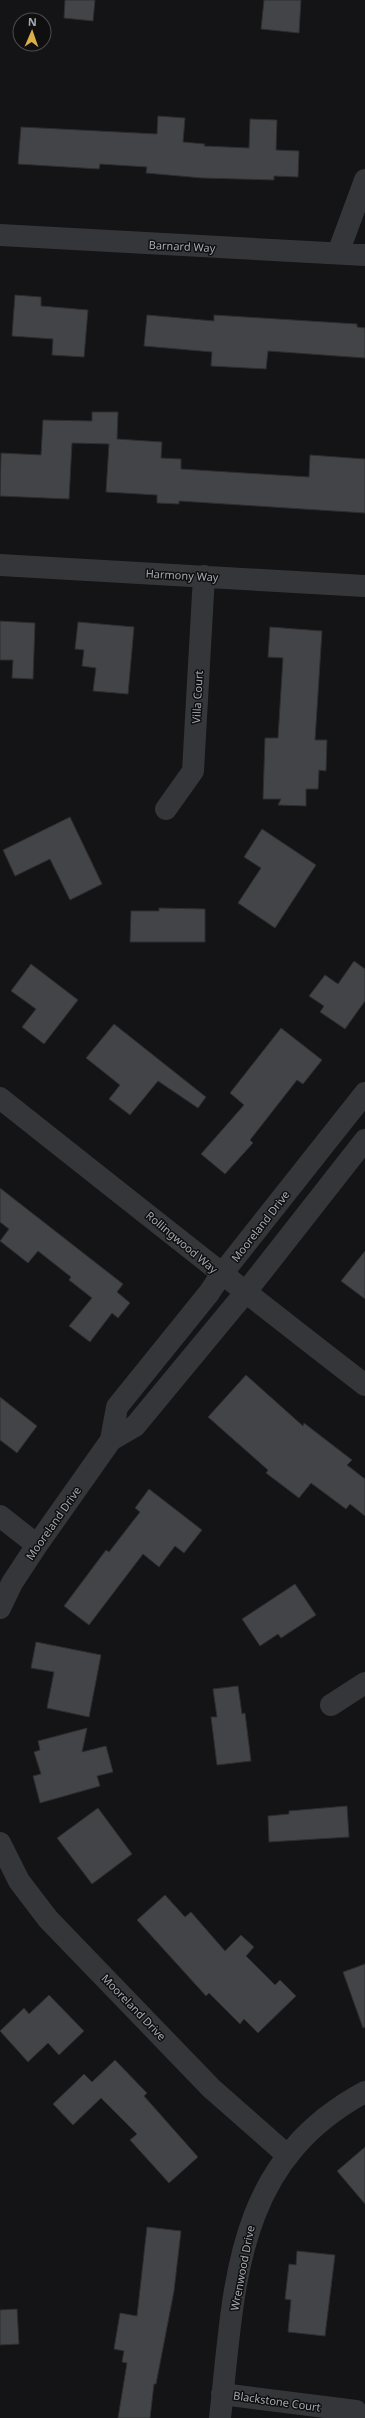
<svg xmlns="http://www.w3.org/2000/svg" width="365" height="2418" viewBox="0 0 365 2418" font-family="'Noto Sans',sans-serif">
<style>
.building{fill:#434447;stroke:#2e2e31}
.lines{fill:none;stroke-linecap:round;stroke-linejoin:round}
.minor{stroke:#353639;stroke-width:22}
.labels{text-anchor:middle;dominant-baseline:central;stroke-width:3;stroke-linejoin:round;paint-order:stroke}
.street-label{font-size:11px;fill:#a7aab3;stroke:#0f0f10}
</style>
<rect width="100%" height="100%" fill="#141315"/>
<path class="building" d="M65,0H95L93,21L64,18Z
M264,0H301L299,33L261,29Z
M158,116L185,118L183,142L205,144L204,146L249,148L250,119L277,120L276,150L299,151L298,177L274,176V180L202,178L146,173L147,167L100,164L99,169L18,164L21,127L157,134Z
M15,295L41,297V306L88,310L84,357L52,355L53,339L12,336Z
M147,315L214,321V315L357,324V327L365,328V358L268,351L266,369L211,366L212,352L144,346Z
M92,412H118L117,439L162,442L161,458L181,459V469L309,477L310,455L365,459V513L179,501V504L157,503V495L106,492L109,444L72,443L69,499L0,496L1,453L41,455L43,420L92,421Z
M0,621L35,623L33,679L12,678L13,660H0Z
M78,622L134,627L128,694L93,691L96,668L82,666L84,650L75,649Z
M270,627L322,631L315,740H327L326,771L319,770L318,789H306V806L278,805L281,799H263L265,738H278L283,658L268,657Z
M70,817L102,884L70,900L50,859L15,876L3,850Z
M262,829L316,865L275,928L238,903L261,868L244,857Z
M159,908L205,909V942H130L131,911H159Z
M354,961L365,969V1001L345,1029L320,1012L324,1006L309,996L325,975L338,984Z
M31,964L78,1000L44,1044L22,1027L36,1009L11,991Z
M114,1024L206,1097L198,1108L158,1081L130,1115L109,1099L120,1085L86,1058Z
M281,1028L322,1060L303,1084L297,1080L250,1140L253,1143L225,1174L201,1154L244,1105L230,1093Z
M0,1188L123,1284L117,1292L130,1303L118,1318L112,1313L90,1342L69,1326L92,1298L69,1280L71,1277L38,1251L28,1263L0,1241L9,1229L0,1222Z
M365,1251V1299L341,1281Z
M246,1375L303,1426L304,1423L352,1460L347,1465L365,1479V1516L350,1504L346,1509L311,1483L299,1498L266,1473L268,1470L208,1417Z
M0,1397L37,1426L17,1453L0,1440Z
M149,1489L202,1530L184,1553L175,1546L159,1567L143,1554L89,1625L64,1606L106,1550L109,1552L140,1512L135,1508Z
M295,1584L316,1615L281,1638L278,1634L260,1646L242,1619Z
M36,1642L101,1655L89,1717L47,1708L54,1672L31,1668Z
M238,1686L242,1714L245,1713L251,1761L217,1765L211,1717H217L213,1689Z
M87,1728L82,1752L106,1746L113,1772L97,1776L100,1786L40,1803L33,1776L41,1774L34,1752L40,1750L38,1741Z
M347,1806L349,1837L269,1842L268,1816L289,1814V1811Z
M98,1808L132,1854L92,1884L57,1838Z
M165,1895L185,1917L191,1912L225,1951L241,1935L254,1947L246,1956L275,1985L280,1980L296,1996L258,2033L244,2019L240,2024L209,1993L206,1996L137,1920Z
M365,1964V2027L363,2028L343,1972Z
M49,1995L84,2031L59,2055L48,2043L28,2062L0,2031L24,2008L29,2014Z
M115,2060L147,2093L144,2096L198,2157L169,2183L130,2140L137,2134L101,2098L73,2125L53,2104L84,2074L92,2082Z
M365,2147V2204L337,2171Z
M147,2227L181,2231L174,2291L156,2384H154L150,2418H118L127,2363L122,2362L124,2351L114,2349L120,2313L137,2316Z
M297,2251L335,2255L325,2336L288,2332L291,2300L285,2299L289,2264L296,2265Z
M17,2309L19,2344L0,2345V2310Z"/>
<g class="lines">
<path class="minor" d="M0,235L365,255
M338,253L365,180
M0,565L365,586
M166,809L193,771L204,576
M0,1098C121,1194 242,1290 365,1385
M111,1440L135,1426L245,1293L365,1140
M0,1516L37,1545
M0,1608L12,1583L37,1545L111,1440L117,1407L209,1293L221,1275L365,1093
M331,1705L365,1683
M0,1843L19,1881L48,1919L211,2088L287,2155
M222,2394L356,2411
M220,2418C235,2286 233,2163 365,2092"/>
</g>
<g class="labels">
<g class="street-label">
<text transform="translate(182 246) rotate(3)">Barnard Way</text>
<text transform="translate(182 575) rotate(3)">Harmony Way</text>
<text transform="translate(197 697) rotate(-87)">Villa Court</text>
<text transform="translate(260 1226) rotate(-52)">Mooreland Drive</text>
<text transform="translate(182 1242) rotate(40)">Rollingwood Way</text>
<text transform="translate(53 1523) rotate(-55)">Mooreland Drive</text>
<text transform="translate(134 2007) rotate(46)">Mooreland Drive</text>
<text transform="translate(242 2268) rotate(-79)">Wrenwood Drive</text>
<text transform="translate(277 2401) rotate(8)">Blackstone Court</text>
</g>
</g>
<g transform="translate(32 32) rotate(2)"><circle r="19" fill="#0f0f10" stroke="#4c4d51"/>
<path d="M0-3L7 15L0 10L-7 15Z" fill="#daaf47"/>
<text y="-6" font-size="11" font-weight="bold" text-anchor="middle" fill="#a7aab3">N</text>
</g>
</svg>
